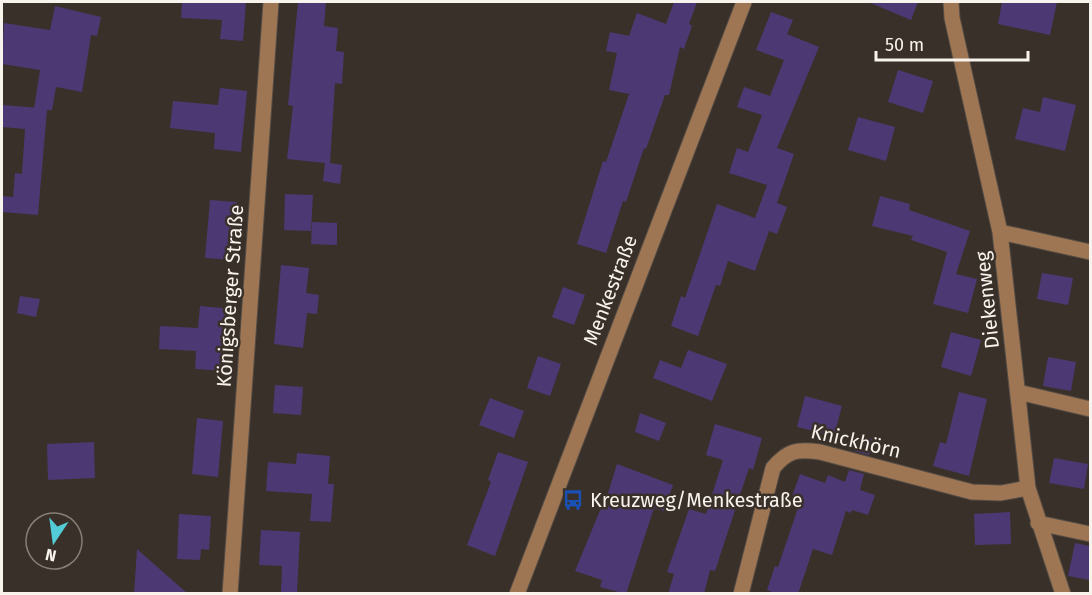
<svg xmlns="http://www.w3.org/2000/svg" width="1092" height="595" viewBox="0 0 1092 595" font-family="'Fira Sans',sans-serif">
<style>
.building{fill:#4c3873}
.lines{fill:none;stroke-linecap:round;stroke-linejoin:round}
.minor-casing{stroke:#544c45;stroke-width:17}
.minor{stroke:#9f7653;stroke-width:15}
.labels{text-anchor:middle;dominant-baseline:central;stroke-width:5;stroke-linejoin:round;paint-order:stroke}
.street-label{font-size:20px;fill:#f9f3ee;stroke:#393129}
.poi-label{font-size:20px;fill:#f9f3ee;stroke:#393129;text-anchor:start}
</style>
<rect width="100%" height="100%" fill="#393129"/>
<path class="building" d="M182,2H246L243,41L220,39L222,20L181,18Z
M298,2H326L324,26L338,28L336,51L344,52L342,84L335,83L330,163L342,165L340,184L323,181L325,163L287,159L293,106L288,105Z
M674,2H697L689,24L692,26L684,49L680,47L669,95H665L646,149L644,148L626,202L623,201L606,253L577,244L603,161L606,162L629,94L609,90L617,53L606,51L610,32L629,36L637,13L666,24Z
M868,2H918L911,20Z
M1002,2H1057L1050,35L998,24Z
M55,6L101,17L97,36L91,35L82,92L56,87L52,110H47L38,215L2,212V196L13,197L15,173L22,174L25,129L2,127V105L40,108H34L40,70L2,64L4,23L50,30Z
M771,12L793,20L787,34L819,47L777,148L794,154L777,203L787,207L777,234L769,231L755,271L728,261L720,286L716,285L698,336L671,326L681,296L685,298L717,204L755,218L767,185L729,173L737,148L748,152L762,115L737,107L744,87L770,96L784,60L756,50Z
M898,70L933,81L923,113L888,102Z
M220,88L247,91L241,152L214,149L215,133L170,128L173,101L218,105Z
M1043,97L1076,105L1065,151L1015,139L1023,108L1040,112Z
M858,117L895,127L886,161L848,150Z
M285,194L313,195L311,231L284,230Z
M880,196L910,204L909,210L970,231L956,274L977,279L968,313L933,304L947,252L911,240L913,236L872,226Z
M210,200L237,202L233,260L205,258Z
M312,222L337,223V245L311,244Z
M281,265L309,268L306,293L319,295L317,314L307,313L303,348L274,344Z
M1042,273L1073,278L1068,305L1037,299Z
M563,287L585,295L574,325L552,317Z
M20,296L40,299L36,317L17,313Z
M200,306L233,309L228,371L195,369L196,351L159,349L160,326L198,328Z
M951,332L981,340L971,376L941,367Z
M688,350L727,364L712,401L653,378L660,360L681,368Z
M538,356L561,364L550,396L527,388Z
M1048,357L1076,362L1071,391L1043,386Z
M275,385L303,387L301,415L273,413Z
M959,392L987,399L969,476L933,466L940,442L946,444Z
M805,396L842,406L834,436L797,427Z
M490,398L524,411L514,438L479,425Z
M640,413L666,423L659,441L635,432Z
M197,418L223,421L218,477L192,474Z
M715,424L762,438L753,470L749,468L715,571L710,570L704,594H668L674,574L667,572L689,509L706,514L723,460L706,455Z
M859,435L874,440L869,455L854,451Z
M94,442L95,478L48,480L47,444Z
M498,452L528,462L495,556L467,545L491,482L488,480Z
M297,453L330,456L328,484H334L331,522L310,521L312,494L266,491L268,462L296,464Z
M1054,458L1088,464L1084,489L1049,483Z
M617,464L673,485L664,511L654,508L626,594L600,587L602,580L575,571L601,508L603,509Z
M849,470L864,474L860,490L875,495L868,515L852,510L851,513L846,511L832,555L813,549L798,594H777L767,590L775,566L778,567L800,502L791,499L800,474L825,483L828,475L845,482Z
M1010,512L1011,544L975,545L974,514Z
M179,514L211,516L209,550L201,549L200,560L177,559Z
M261,530L300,532L297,592H281L282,566L259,565Z
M1075,543L1090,546V580L1068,576Z
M137,549L188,594H134Z"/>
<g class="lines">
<g class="minor-casing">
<path id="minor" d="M951,2L952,18L1000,232L1028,488L1063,594
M1000,232L1090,252
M1018,392L1090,409
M1038,523L1090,534
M230,594L271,2
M517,594L744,2
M741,594L773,468C788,450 797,449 820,452L972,492L1001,493L1028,488"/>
</g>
<use href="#minor" class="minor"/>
</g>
<defs>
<g id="bus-bare" transform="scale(1.62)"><path d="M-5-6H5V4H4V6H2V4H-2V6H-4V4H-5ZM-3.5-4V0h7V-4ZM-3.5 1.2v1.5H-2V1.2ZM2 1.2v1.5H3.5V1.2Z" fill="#1a4fb4" stroke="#393129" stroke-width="2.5" paint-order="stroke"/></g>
</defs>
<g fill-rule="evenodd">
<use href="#bus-bare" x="573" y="500"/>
</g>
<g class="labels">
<g class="street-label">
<text transform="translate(610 290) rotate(-69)">Menkestraße</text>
<text transform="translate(230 296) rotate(-86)">Königsberger Straße</text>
<text transform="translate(987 300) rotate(-96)">Diekenweg</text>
<text transform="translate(856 441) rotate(13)">Knickhörn</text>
</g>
<g class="poi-label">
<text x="590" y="500">Kreuzweg/Menkestraße</text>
</g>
</g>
<rect width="1092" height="595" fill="none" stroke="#f9f3ee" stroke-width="6"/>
<g transform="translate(54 541) rotate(193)"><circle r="28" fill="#393129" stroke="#867f78" stroke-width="1.5"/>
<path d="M0-4.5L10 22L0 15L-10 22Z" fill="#52ccd6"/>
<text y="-9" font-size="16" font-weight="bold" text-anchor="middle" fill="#f9f3ee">N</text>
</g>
<path d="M876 51v9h152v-9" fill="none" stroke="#f9f3ee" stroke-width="3"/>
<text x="885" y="51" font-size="18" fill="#f9f3ee" stroke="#393129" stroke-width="4.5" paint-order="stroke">50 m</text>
</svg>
